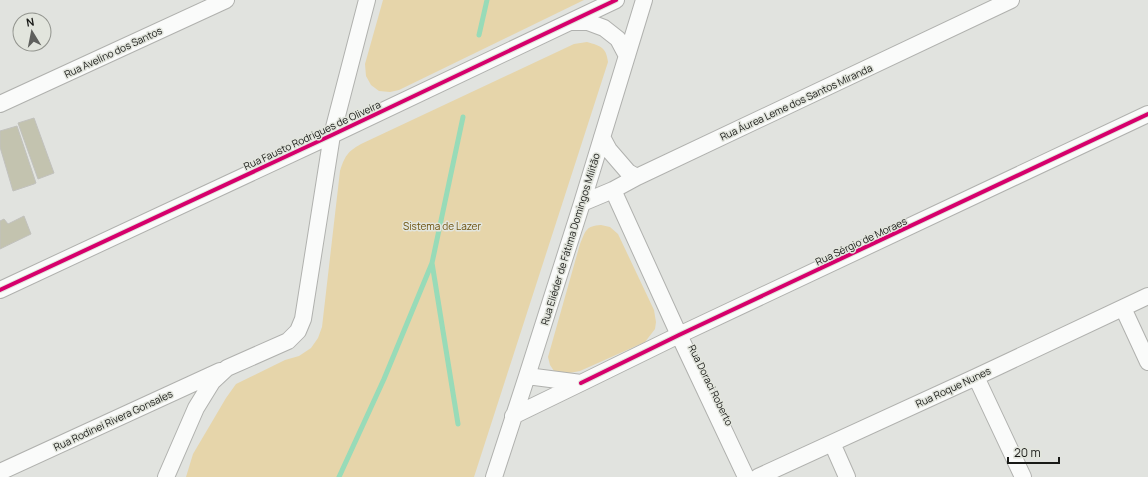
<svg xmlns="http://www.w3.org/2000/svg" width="1148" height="477" viewBox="0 0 1148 477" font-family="Manrope,sans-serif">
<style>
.green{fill:#e6d5aa}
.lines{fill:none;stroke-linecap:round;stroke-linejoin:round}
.stream{stroke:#98dbb8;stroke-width:5}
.building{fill:#c3c3af;stroke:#c1c1bd}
.street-casing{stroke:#b0b1ae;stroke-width:18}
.street{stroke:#fafbfa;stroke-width:16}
.cycleway-casing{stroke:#e2e5dd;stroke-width:6}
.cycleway{stroke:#d6006c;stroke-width:4}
.labels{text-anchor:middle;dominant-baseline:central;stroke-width:3;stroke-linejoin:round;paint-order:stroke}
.street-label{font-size:10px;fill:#191a17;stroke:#e2e5dd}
.park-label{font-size:10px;fill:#6d5310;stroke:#e2e5dd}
</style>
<rect width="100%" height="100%" fill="#e1e3df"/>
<path class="green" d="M383,0H584L399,90L390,92L379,91L371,85L366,76L365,64Z
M587,42C601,46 606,47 608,62L474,477H186L193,454L226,398L236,384L285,360L299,356L311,348L318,338L322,327L340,171C345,156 347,152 361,144L574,44Z
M601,225L610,227L618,234L654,310L656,322L655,329L645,342L580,371L564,374L554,371L550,365L548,357L580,244C586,230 586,226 601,225Z"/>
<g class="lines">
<path class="stream" d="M479,35L487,0
M432,263L458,424
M339,477L384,379L432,263L463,117"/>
</g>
<path class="building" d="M34,118L54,173L38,179L18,123Z
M17,126L36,183L34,184L13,191L0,147V131Z
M24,216L31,234L0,249V221L4,219L8,224Z"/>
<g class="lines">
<g class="street-casing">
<path id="street" d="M571,22H588L604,28L618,39L627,56
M0,104L226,0
M602,137L609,150L628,172L637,177
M613,190L679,335L746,477
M582,203L613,190L637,177L1011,0
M0,290L332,135L616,0
M1123,308L1148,362
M976,377L1023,477
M581,383L679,335L1148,114
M513,416L581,383L527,376
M832,443L847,477
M0,472L220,371
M166,477L196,408L212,382L227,368L288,341L298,331L303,319L332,135L367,0
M494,477L527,376L582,203L644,0
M758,477L976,377L1148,296"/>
</g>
<use href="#street" class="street"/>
<g class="cycleway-casing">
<path id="cycleway" d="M0,290L332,135L616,0
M581,383L679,335L1148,114"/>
</g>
<use href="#cycleway" class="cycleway"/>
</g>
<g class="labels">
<g class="street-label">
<text transform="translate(113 52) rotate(-25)">Rua Avelino dos Santos</text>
<text transform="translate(796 102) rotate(-25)">Rua Áurea Leme dos Santos Miranda</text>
<text transform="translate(312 135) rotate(-25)">Rua Fausto Rodrigues de Oliveira</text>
<text transform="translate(570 239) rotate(-73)">Rua Eliéder de Fátima Domingos Militão</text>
<text transform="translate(861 241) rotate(-25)">Rua Sérgio de Moraes</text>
<text transform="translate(711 385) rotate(64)">Rua Doraci Roberto</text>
<text transform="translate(953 387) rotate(-25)">Rua Roque Nunes</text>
<text transform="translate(113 420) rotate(-25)">Rua Rodinei Rivera Gonsales</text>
</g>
<g class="park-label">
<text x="442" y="226">Sistema de Lazer</text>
</g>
</g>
<g transform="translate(32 32) rotate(350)"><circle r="19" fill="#e2e5dd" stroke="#92948e"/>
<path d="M0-3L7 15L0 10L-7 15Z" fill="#5f605d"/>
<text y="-6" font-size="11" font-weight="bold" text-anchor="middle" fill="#191a17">N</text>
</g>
<path d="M1008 457v6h51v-6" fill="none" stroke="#191a17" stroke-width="2"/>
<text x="1014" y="457" font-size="12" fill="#191a17" stroke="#e2e5dd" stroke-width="3" paint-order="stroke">20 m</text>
</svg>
